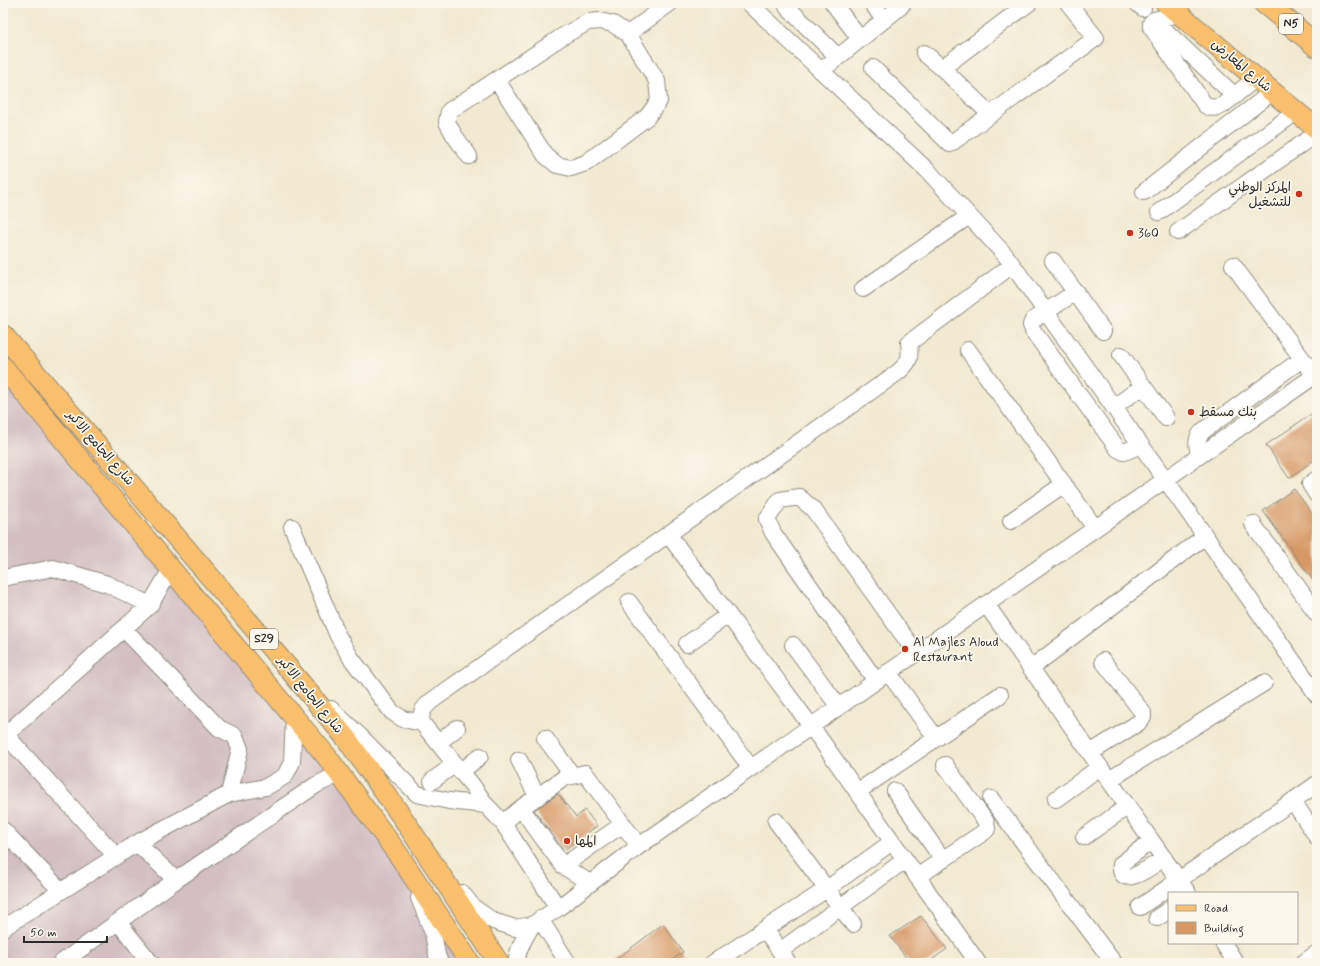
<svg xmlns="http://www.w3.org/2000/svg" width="1320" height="966" viewBox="0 0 1320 966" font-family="Mynerve,'Playpen Sans Arabic',sans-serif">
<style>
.industrial{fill:#d2bec3}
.building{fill:#d79865}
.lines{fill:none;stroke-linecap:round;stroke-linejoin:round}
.minor-casing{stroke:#8e8a7e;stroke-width:18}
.major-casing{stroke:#8e8a7e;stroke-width:22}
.highway-casing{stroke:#8e8a7e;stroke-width:24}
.minor{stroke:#fff;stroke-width:16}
.major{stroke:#f9bf6c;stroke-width:20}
.highway{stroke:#f9bf6c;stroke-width:22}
.poi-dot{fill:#c8321e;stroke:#fbf7ec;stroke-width:1.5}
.labels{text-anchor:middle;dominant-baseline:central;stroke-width:3.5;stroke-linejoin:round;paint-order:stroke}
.shield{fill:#fbf7ec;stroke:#696865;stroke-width:1}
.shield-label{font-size:12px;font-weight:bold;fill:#2b2b2b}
.street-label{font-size:13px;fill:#2b2b2b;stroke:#fbf7ec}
.poi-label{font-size:13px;fill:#2b2b2b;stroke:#fbf7ec;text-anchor:start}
</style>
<rect width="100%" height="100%" fill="#fbf7ec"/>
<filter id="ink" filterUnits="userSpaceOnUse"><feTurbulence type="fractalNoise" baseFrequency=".025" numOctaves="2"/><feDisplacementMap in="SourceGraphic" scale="8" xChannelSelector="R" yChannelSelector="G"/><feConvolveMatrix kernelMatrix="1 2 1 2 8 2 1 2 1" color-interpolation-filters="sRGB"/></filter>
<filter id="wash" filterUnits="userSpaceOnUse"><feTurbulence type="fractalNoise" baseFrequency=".012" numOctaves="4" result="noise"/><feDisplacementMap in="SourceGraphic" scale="16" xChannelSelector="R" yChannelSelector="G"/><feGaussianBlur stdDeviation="0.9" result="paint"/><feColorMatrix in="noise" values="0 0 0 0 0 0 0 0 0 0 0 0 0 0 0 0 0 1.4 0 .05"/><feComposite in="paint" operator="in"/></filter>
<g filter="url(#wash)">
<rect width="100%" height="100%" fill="#f1e9d0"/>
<path class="industrial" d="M3,366L400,857L470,963H3Z"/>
<g id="blocks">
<path class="building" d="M1317,410V458L1289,478L1266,445Z
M1294,489L1317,520V586L1263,511Z
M558,794L576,817L585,810L597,826L564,850L534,810Z
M921,916L947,949L927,963H910L890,936Z
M663,924L683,952L668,963H611Z"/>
</g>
</g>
<g filter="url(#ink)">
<use href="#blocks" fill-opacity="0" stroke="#8e8a7e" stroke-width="1"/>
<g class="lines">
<g class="minor-casing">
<path id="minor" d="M749,3L928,171L1006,256L1165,479L1317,695
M833,3L860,39
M872,3L884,20
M1137,3L1143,8
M787,7L838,57
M1178,14L1154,20L1151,23V27L1205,105C1211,109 1217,108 1223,105L1256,78
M1155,21L1235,96
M628,34L670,3
M924,53L942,68L991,115
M873,68L950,144L1096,38L1068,3
M942,68L1029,3
M821,71L900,7L903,3
M469,156L454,135L447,122L449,111L563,36L588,22L600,21L613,24L628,34L657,81L659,101L647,117L586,163L571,168L557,165L545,155L497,80
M1144,192L1272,92
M1159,212L1296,112
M1178,232L1317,133
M1053,261L1103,331
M1233,265L1309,368
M863,289L969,216
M1076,292L1033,320L1031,325L1033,331L1118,449L1124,452L1141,445
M968,350L1095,528
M1121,355L1166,418
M1114,407L1143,386
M1199,455C1197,445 1195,439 1203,431L1302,359
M1317,479L1310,484L1317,495
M1011,521L1064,484
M1253,524L1317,614
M292,527L338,636L351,658L392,712L403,719L422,723
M668,534L811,726L978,963
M3,578L53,568L107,584L150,605
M629,602L751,768
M986,604L1188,893
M124,629L219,728L235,736L240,749L229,794
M687,644L728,615
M793,645L839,707
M1031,668L1205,536
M888,672L936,738
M876,681L773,533L767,519L780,500L799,497L813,509L916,653
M331,709L360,736L417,794L449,801L486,805
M3,732L116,856
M3,737L150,605L171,569
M545,738L573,776
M438,743L457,728
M1090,753L1138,723L1143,717V713L1103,661
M519,760C526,773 530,784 538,797
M461,772L480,756
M1109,780L1264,683
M432,781L455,764
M895,791L943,860
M857,792L1000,695
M991,799L1114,963
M1056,799L1100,767
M1293,801L1317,837
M521,808L563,866L623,824
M776,821L853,924
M503,823L521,808L564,778L585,773L639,846
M3,830L61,891
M1084,837L1128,806
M1151,841L1121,864C1118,893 1155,864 1164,858
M137,843L176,880
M563,866L590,883
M917,877L984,832L987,829L986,822L945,765
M462,893L473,907L493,921L515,928L532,925L558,908L639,846L1317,374
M419,898L433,933L437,955L440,963
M1140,907L1317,784
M558,908L503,823L486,805L472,785L422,723C420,712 422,710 430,702L897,373C909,363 911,359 909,343L1012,265
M1157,918L1169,910
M540,919L568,963
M118,922L151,963
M3,928L137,843L229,794L266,787L285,776L292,762L294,717
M1223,943L1236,963
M780,951L905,860
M61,963L176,880L316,785L339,774
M517,963C516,950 526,936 532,925
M713,963L765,929
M788,963L765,929L827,889L892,842
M1303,963L1317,953"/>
</g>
<g class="major-casing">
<path id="major" d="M1166,3L1317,129
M3,335L289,669L346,738L402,817L499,963
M3,367L327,757L400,857L470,963"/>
</g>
<g class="highway-casing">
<path id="highway" d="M1265,3L1317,46"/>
</g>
<use href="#minor" class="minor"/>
<use href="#major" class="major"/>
<use href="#highway" class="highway"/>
</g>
</g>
<g class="poi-dot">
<circle cx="1299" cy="194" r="4"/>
<circle cx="1130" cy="233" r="4"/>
<circle cx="1191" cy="412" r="4"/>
<circle cx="905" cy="649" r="4"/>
<circle cx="567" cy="841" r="4"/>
</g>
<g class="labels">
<g class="shield">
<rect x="1279" y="14" width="24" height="20" rx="3"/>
<rect x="250" y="629" width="28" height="20" rx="3"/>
</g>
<g class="shield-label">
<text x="1291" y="24">N5</text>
<text x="264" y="639">S29</text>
</g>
<g class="street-label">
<text transform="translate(1241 66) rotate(40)">شارع المعارض</text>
<text transform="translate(100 448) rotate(49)">شارع الجامع الاكبر</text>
<text transform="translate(310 695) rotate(51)">شارع الجامع الاكبر</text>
</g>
<g class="poi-label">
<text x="1291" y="187" text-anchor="end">المركز الوطني<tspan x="1291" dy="15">للتشغيل</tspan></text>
<text x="1138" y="233">360</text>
<text x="1199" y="412">بنك مسقط</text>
<text x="913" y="642">Al Majles Aloud<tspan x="913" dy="15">Restaurant</tspan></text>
<text x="575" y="841">المه‍ا</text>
</g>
</g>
<rect width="1320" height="966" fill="none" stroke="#fbf7ec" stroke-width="16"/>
<rect x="1168" y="892" width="130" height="52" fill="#fbf7ec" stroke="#a8a59f"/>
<rect x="1176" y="905" width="20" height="6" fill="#f9bf6c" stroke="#a8a59f"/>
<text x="1204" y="912" font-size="12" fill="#2b2b2b">Road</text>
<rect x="1176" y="922" width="20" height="12" fill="#d79865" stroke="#a8a59f"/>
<text x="1204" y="932" font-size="12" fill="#2b2b2b">Building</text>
<path d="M24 936v6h83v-6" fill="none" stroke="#2b2b2b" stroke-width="2"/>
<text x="30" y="936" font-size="12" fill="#2b2b2b" stroke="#fbf7ec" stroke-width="3" paint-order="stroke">50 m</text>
</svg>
